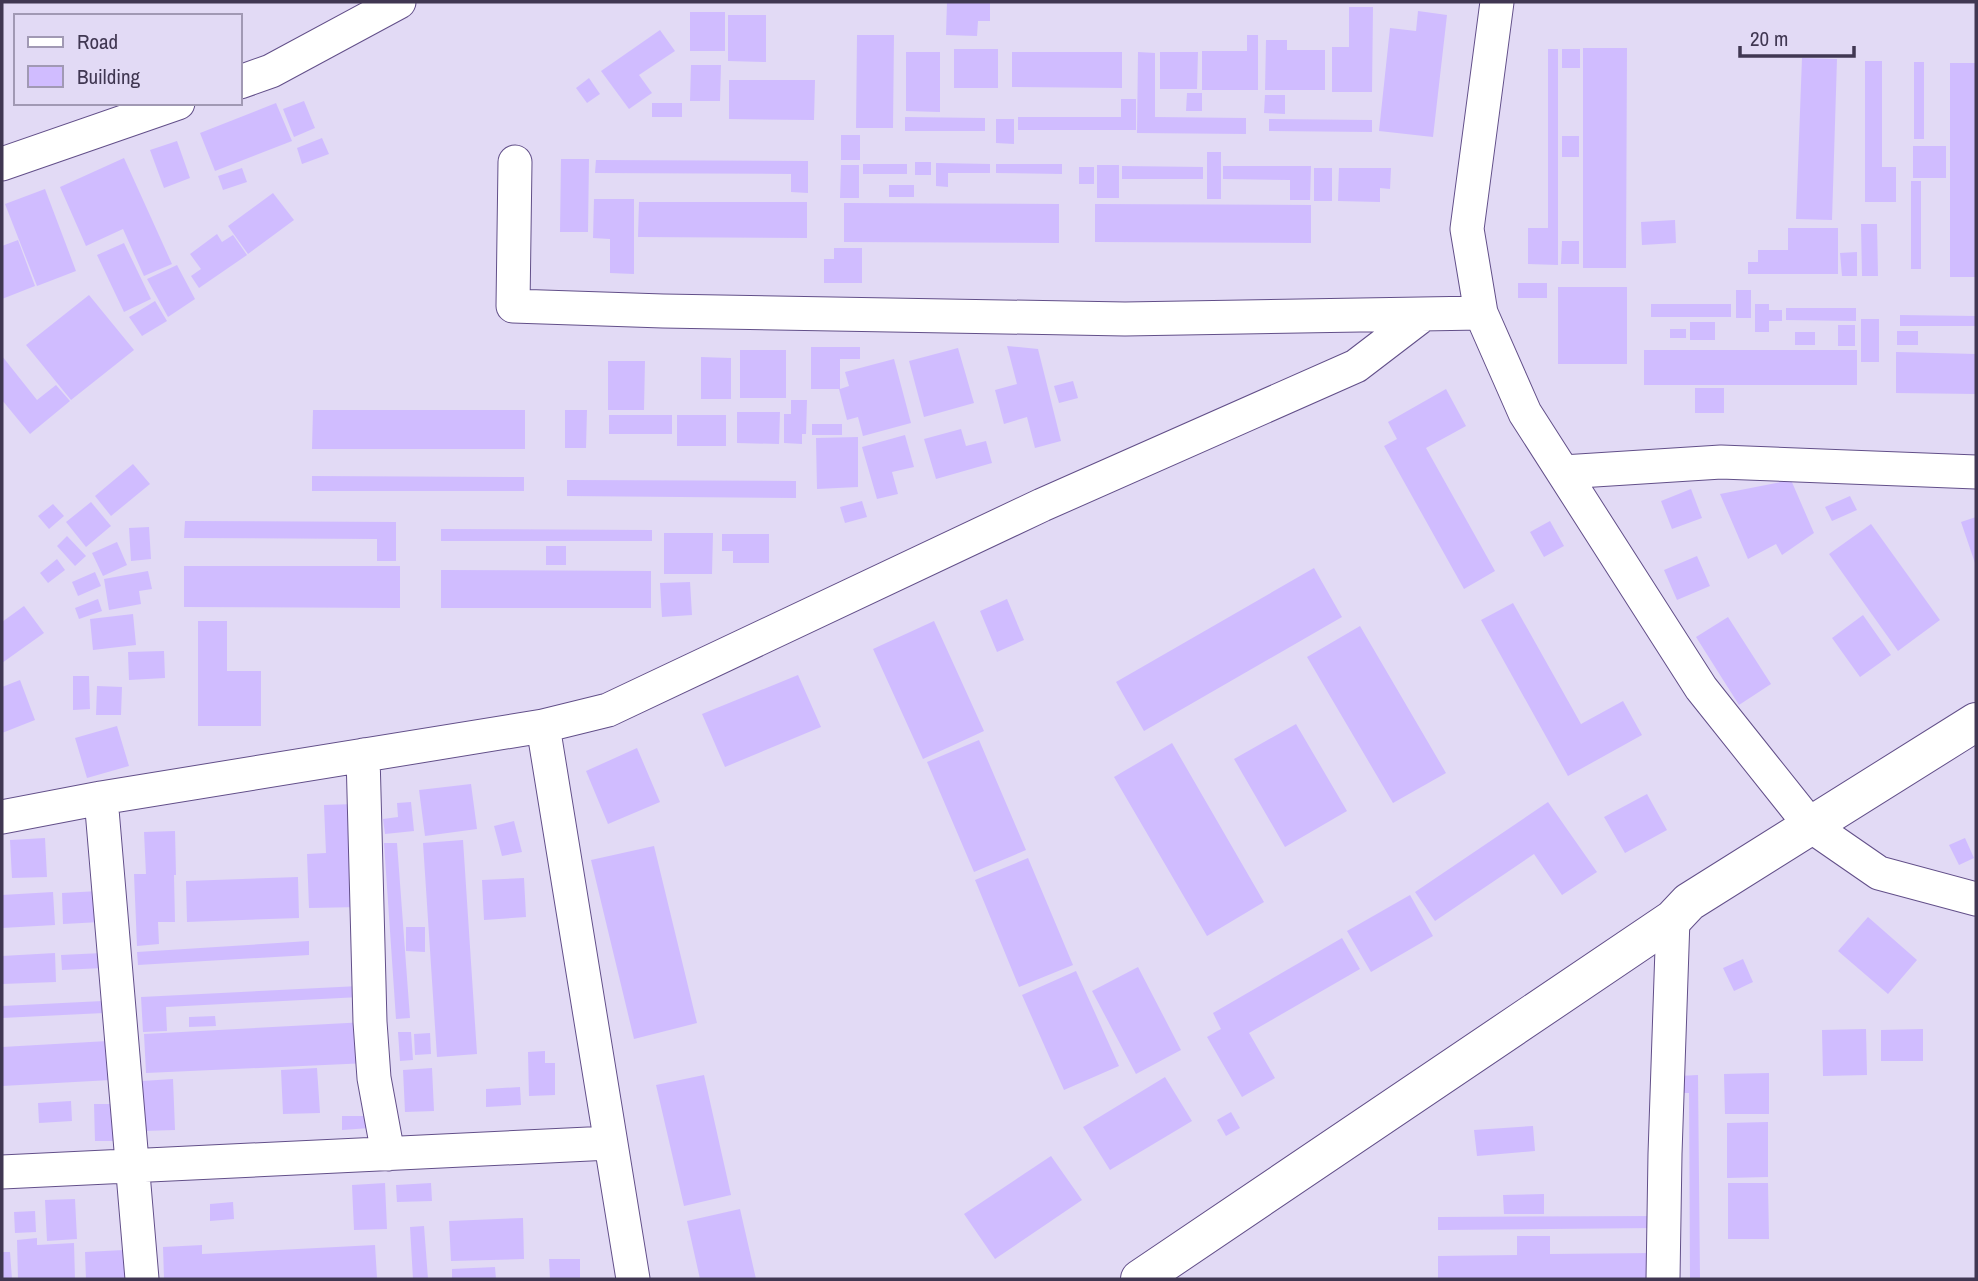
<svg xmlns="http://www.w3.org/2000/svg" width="1978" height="1281" viewBox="0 0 1978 1281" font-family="'Archivo Narrow',sans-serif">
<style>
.building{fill:#d0bcff}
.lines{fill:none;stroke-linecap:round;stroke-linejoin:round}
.minor-casing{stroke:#624f89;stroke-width:35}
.tertiary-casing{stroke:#624f89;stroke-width:40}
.minor{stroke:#fff;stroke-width:33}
.tertiary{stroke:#fff;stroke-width:38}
</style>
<rect width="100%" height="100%" fill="#e2daf5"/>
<path class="building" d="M947,2H990V21H978L977,36L946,35Z
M1349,7H1373L1372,92H1332V47H1349Z
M1418,11L1447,15L1433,137L1379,131L1390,28L1416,31Z
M690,12H725V51H690Z
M728,15H766V62L728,61Z
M660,30L675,51L639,75L652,93L629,109L601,71Z
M857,35H894L893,128H856Z
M1247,35H1258V90H1202V51H1247Z
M1266,40H1287V50H1325V90H1265Z
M1583,48H1627L1626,268H1583Z
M954,49H998V88H954Z
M1548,49H1558V265L1528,264V228H1548Z
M1562,49H1580V68H1562Z
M906,52H940V112L906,111Z
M1012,52H1122V88L1012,87Z
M1138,52L1155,53V117L1246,118V134L1137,133Z
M1160,52H1198L1197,89H1160Z
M1802,58L1837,59L1832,220L1796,219Z
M1865,61H1882V167H1896V202H1865Z
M1914,62H1924V139H1914Z
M1950,63H1976V277H1950Z
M691,65H721L720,101H690Z
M589,78L600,94L587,103L576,88Z
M729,80H815L814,120L729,119Z
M1187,93H1202V111H1186Z
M1265,95H1285V114L1264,113Z
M1121,99H1136V130H1018V117H1121Z
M304,101L315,128L294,137L283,109Z
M276,103L292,141L215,171L200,133Z
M652,103H682V117H652Z
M905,117L985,118V131H905Z
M996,119H1014V144L996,143Z
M1269,119L1372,120V132L1269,131Z
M841,135H860V160H841Z
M1562,136H1579V157H1562Z
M322,138L329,154L302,164L297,148Z
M177,141L190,178L164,188L150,150Z
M1913,146H1946V178H1913Z
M1207,152H1221V199H1207Z
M124,158L172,264L144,276L123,229L86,246L60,187Z
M561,159H589L588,232H560Z
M596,160L808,161V193L791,192V174L595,173Z
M915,162H931V175H915Z
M936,163L990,164V173H948V187L936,186Z
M863,164H907V174H863Z
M996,164H1062V174L996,173Z
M841,165H859V198H840Z
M1097,165H1119V198H1097Z
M1122,166L1203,167V179H1122Z
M1223,166H1311L1310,200H1290V180L1223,179Z
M1079,167H1094V184H1079Z
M242,168L247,182L223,190L218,176Z
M1314,168H1332V201H1314Z
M1339,168H1391L1390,189L1380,188V202L1338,201Z
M1911,181H1921V269H1911Z
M889,185H914V197H889Z
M45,189L76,271L37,286L5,204Z
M273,193L294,220L248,254L228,226Z
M594,199H634V274L610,273V239L593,238Z
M639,202H807V238L638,237Z
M844,203L1059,204V243L844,242Z
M1095,204L1311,205V243L1095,242Z
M1675,220L1676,243L1642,245L1641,222Z
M1861,224H1877L1878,276H1862Z
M1788,228H1838V274H1748V262H1758V250H1788Z
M217,234L222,242L233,235L247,255L199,288L191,276L201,269L190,254Z
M18,240L35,286L2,299V246Z
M1562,241H1579V264H1561Z
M124,243L151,299L124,312L97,255Z
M834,248H862V283H824V259H834Z
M1857,252V276H1842L1840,253Z
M177,265L195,299L168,317L147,279Z
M1518,283H1547V298H1518Z
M1558,287H1627V364H1558Z
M1736,290H1751V318H1736Z
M89,295L134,350L71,400L26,345Z
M155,301L167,321L142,336L129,317Z
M1651,304H1731V317H1651Z
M1755,304H1769V310H1782V321H1769V332H1755Z
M1786,308H1856V321L1786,320Z
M1900,315L1976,316V326H1900Z
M1861,319H1879V362H1861Z
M1690,322H1715V340H1690Z
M1838,325H1855V346H1838Z
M1670,329H1686V338H1670Z
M1897,331H1918V345H1897Z
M1795,332H1815V345H1795Z
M1007,346L1038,349L1061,441L1035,448L1027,417L1004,424L995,390L1017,384Z
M811,347H860V359H840V389L849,386L845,372L894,359L911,423L863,436L858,417L847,420L839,389H811Z
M958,348L974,403L924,417L909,361Z
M740,350H786V398H740Z
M1644,350H1857V385H1644Z
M1896,352L1976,354V394L1896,393Z
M2,356L37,400L56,385L70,401L30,434L2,400Z
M701,357L731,358V399H701Z
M608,361H645L644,410H608Z
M1073,381L1078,398L1059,403L1054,386Z
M1695,388H1724V413H1695Z
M1446,389L1466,426L1426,448L1495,571L1464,589L1384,446L1397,439L1388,422Z
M791,400H807L806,434H802V444L784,443V414H791Z
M313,410H525V449H312Z
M565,410H587L586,448H565Z
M737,412H780L779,444L737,443Z
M609,415H672V434H609Z
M677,415H726V446H677Z
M812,424H842V435H812Z
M961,429L966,446L986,441L992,463L936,479L924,439Z
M905,435L914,467L892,472L898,494L877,499L862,447Z
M858,437V487L817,489L816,438Z
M133,464L150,484L111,516L95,496Z
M312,476L524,477V491H312Z
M567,480L796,481V498L567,496Z
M1791,480L1814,533L1782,555L1776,544L1748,559L1720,494Z
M1691,489L1702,518L1672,529L1661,501Z
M1850,496L1857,510L1832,521L1825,507Z
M862,501L867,517L845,523L840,507Z
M91,502L111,526L86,547L66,522Z
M53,504L64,516L49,529L38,516Z
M1976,517V566L1961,522Z
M185,521L396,522V561H377V539L184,538Z
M1550,521L1564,546L1544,557L1530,532Z
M1871,524L1940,620L1898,651L1829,554Z
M149,527L151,559L131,561L129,528Z
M441,529L652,530V541H441Z
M664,533H713L712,574H664Z
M722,534H769V563H733V551H722Z
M67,536L86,556L75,566L57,546Z
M117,542L127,565L103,576L92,553Z
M546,546H566V565H546Z
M1697,556L1710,586L1677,600L1664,570Z
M57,559L65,570L48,583L40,573Z
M184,566H400V608L184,607Z
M1314,568L1342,617L1144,731L1116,682Z
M441,570L651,571V608H441Z
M148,571L152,589L139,591L141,604L109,610L104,579Z
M95,572L101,586L78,596L72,582Z
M690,582L692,615L662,617L660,583Z
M98,599L102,611L79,619L75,608Z
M1007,599L1024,640L997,652L980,611Z
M1513,603L1581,724L1623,701L1642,735L1568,776L1481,620Z
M24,606L44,633L2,663V622Z
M133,614L136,645L93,650L90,619Z
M1863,615L1891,655L1860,677L1832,638Z
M1728,617L1771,684L1739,705L1696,637Z
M198,621H227V671H261V726H198Z
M934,621L984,731L923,759L873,649Z
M1360,626L1446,773L1393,803L1307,657Z
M164,651L165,678L129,680L128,652Z
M798,675L821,727L725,767L702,714Z
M73,676H89L90,709L73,710Z
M20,680L35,720L2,733V687Z
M97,686L122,687L121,715H96Z
M1296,724L1347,811L1285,847L1234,759Z
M117,726L129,766L87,778L75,738Z
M979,740L1026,850L974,872L927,762Z
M1172,743L1264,902L1207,936L1114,777Z
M637,748L660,802L608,824L586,771Z
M471,784L477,829L425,836L419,790Z
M1647,794L1667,830L1625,853L1604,817Z
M411,802L414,831L385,834L383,819L398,817L397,803Z
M1548,802L1597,872L1562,895L1534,854L1435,921L1415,892Z
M355,804L360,907L309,908L307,854L326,853L324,805Z
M514,821L522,852L502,856L494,826Z
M175,831L176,875H174L175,922H158L159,944L137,946L134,874H146L144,832Z
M45,838L47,877L12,878L10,840Z
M1965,838L1974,858L1959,865L1949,845Z
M463,840L477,1054L437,1057L423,843Z
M384,843H397L410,1018L396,1019Z
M654,846L697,1023L634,1039L591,860Z
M1028,858L1073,965L1019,987L975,880Z
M298,877L299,918L187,922L186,881Z
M524,878L526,917L484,920L482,880Z
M99,891L101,922L63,924L62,893Z
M53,892L55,925L2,928V895Z
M1410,895L1433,936L1371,972L1347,931Z
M1868,917L1917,960L1888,994L1838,951Z
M406,927H425V952L406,951Z
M1342,938L1360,969L1249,1033L1275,1078L1242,1097L1207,1037L1221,1029L1213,1013Z
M309,941V955L138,965L137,952Z
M55,953L56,982L2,984V956Z
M102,953L103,968L62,970L61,955Z
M1743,959L1753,982L1734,991L1723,968Z
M1138,967L1181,1050L1136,1074L1092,991Z
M1076,971L1119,1066L1064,1090L1022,995Z
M359,986L360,997L166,1007L167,1031L143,1032L141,997Z
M103,1001L104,1013L2,1018V1006Z
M215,1016L216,1026L189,1027V1017Z
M366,1022L368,1063L146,1073L144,1034Z
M1866,1029L1867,1075L1823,1076L1822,1030Z
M1923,1029V1061H1881V1030Z
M398,1032H411L413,1060L400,1061Z
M430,1033L431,1054L415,1055L414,1034Z
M108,1041L111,1080L2,1086V1047Z
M545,1051V1063H555V1095L529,1096L528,1052Z
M317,1068L320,1113L283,1114L281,1070Z
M432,1068L434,1111L405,1112L403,1070Z
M1769,1073V1114H1725L1724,1074Z
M704,1075L731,1195L684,1206L656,1085Z
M1698,1075L1700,1279H1690L1689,1093H1679V1076Z
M1165,1077L1192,1121L1110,1170L1083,1127Z
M173,1079L175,1130L144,1131L142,1081Z
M520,1087L521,1105L486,1107V1089Z
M71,1101L72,1121L39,1123L38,1103Z
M94,1104H114L115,1141H95Z
M1231,1112L1240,1128L1226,1136L1217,1120Z
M342,1116H370V1128L342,1130Z
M1768,1122V1177L1727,1178V1123Z
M1533,1126L1535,1151L1477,1156L1474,1130Z
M1051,1156L1082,1200L995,1259L964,1214Z
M385,1183L387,1229L354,1230L352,1185Z
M431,1183L432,1201L397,1202L396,1185Z
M1728,1183H1768L1769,1239H1728Z
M1544,1194V1214H1504L1503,1195Z
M75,1199L77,1239L47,1241L45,1200Z
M233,1202L234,1219L210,1221V1204Z
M740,1209L756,1279H700L687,1221Z
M35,1211L36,1232L15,1233L14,1212Z
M1656,1216V1228L1438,1230V1217Z
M523,1218L524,1259L451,1261L449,1221Z
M424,1226L428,1279H413L410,1227Z
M1517,1236H1550V1254L1653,1253V1279H1438V1256L1517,1255Z
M37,1238V1245L74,1243L75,1279H18L17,1240Z
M202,1245V1254L375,1245L377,1278L164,1279L163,1247Z
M124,1250L126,1279H86L85,1252Z
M2,1252H10L12,1279H2Z
M549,1259H580V1279H550Z
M495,1267L496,1279H452V1269Z"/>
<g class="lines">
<g class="minor-casing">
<path id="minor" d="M1497,2L1467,229L1481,313L1525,413L1701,688L1811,826L1879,873L1976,899
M240,82L271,71L399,2
M515,162L513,306L663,311L1125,319L1481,313
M2,164L178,103
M1563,472L1721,462L1976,472
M543,726L633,1279
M363,755L370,1022L374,1078L388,1154
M101,798L142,1279
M2,817L101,798L543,726L608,710L1042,505L1356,366L1424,314
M2,1172L610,1143
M1663,1279L1665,1154L1673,919"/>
</g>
<g class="tertiary-casing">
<path id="tertiary" d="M1140,1279L1673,919L1689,902L1976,722"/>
</g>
<use href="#minor" class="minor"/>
<use href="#tertiary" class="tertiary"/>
</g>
<rect width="1978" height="1281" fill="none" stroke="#403752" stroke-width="7"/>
<rect x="14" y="14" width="228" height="91" fill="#e2daf5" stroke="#a199b4" stroke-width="2"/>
<rect x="28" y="37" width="35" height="10" fill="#ffffff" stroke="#a199b4" stroke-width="2"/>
<text x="77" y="49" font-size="21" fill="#403752">Road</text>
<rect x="28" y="66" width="35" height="21" fill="#d0bcff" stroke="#a199b4" stroke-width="2"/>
<text x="77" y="84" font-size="21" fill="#403752">Building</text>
<path d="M1740 46v10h114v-10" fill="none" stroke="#403752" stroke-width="3.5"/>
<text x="1750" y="46" font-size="21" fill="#403752" stroke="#e2daf5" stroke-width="5" paint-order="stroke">20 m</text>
</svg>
